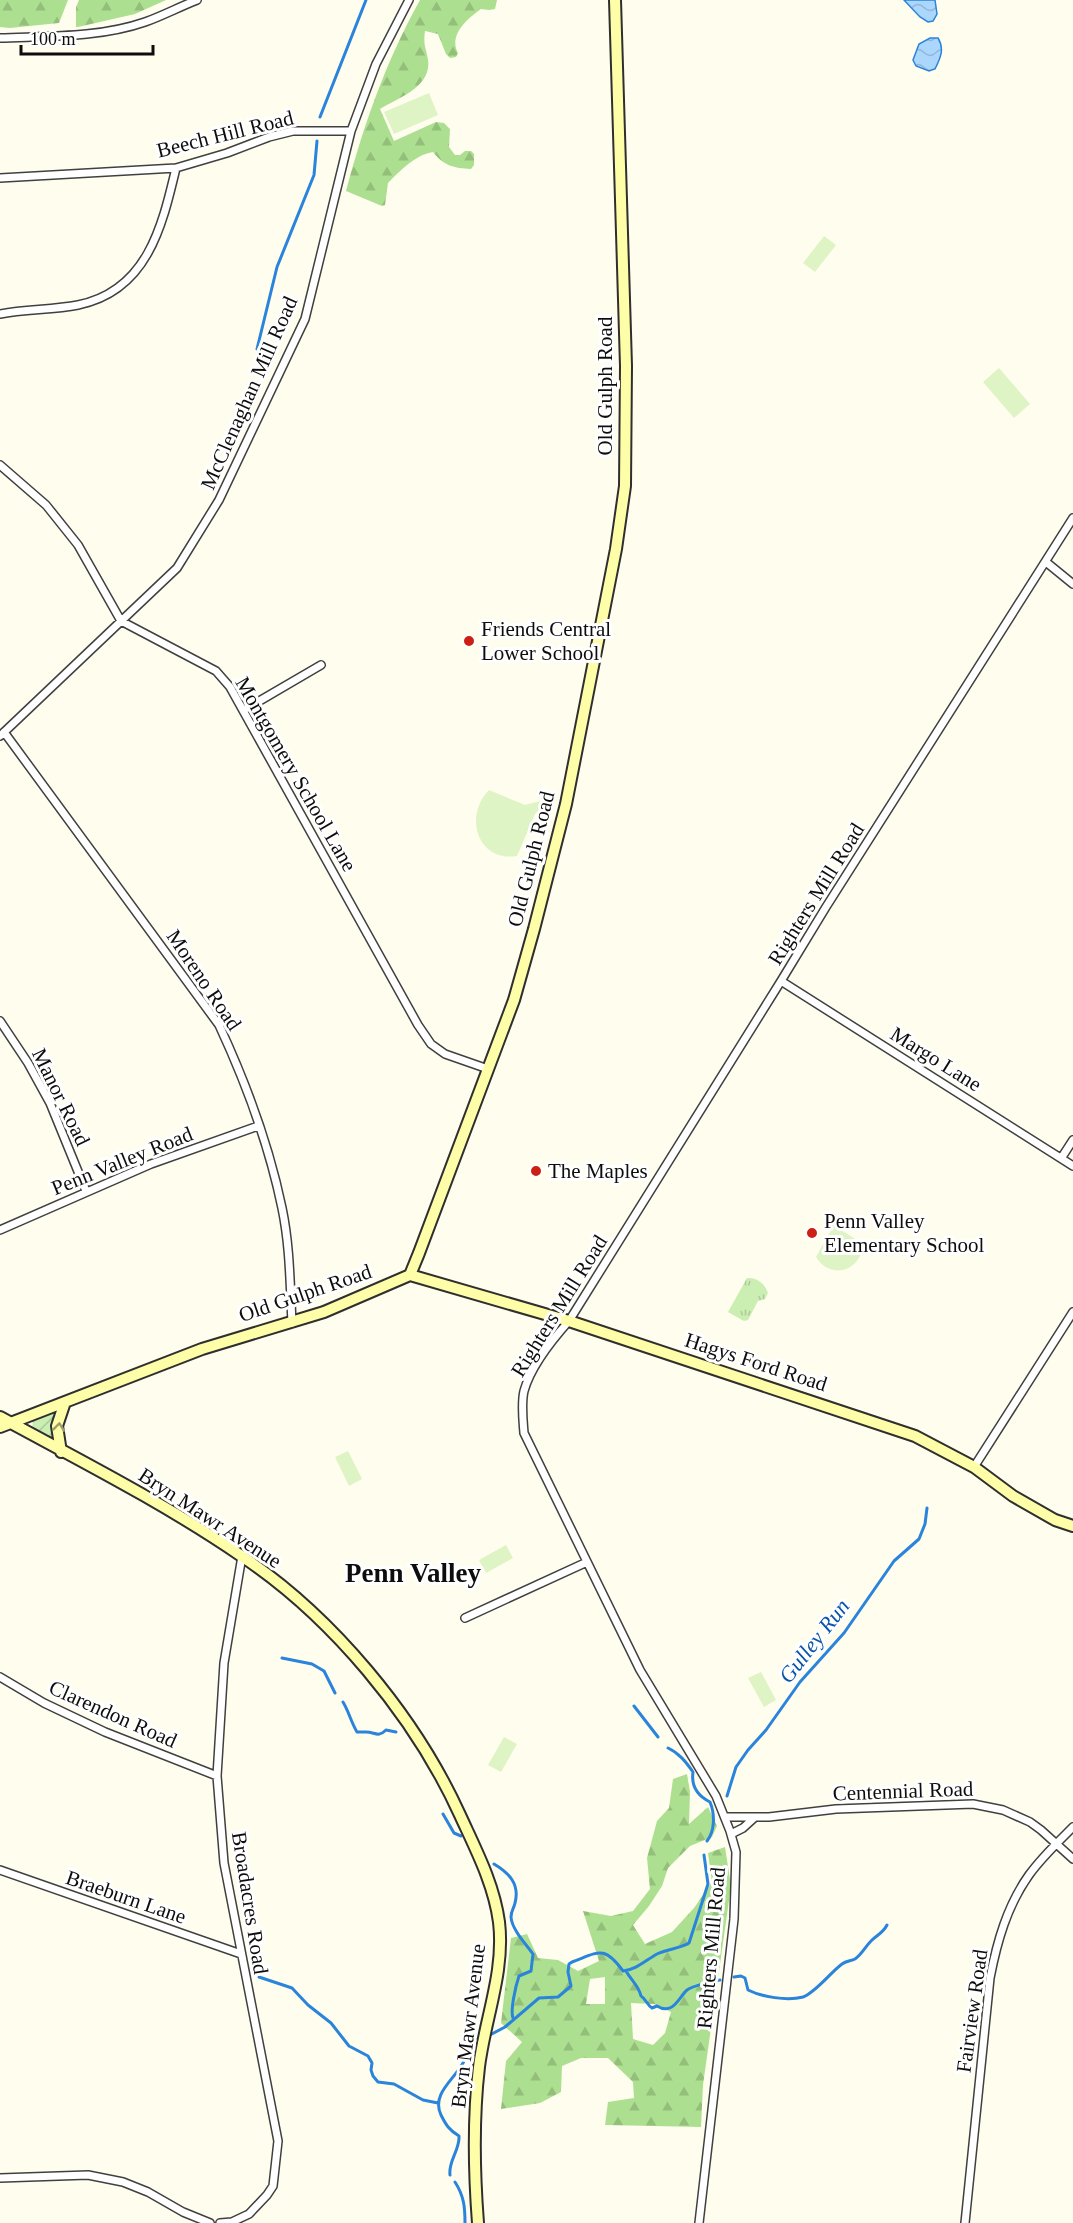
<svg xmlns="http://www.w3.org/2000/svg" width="1073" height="2223" viewBox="0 0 1073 2223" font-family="'Times New Roman',serif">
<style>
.forest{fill:url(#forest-firs);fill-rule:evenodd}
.park{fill:url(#park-tufts)}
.garden{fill:url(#garden-furrows)}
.pitch{fill:#dff4c5}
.water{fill:url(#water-waves);stroke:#2a84dc;stroke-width:1.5}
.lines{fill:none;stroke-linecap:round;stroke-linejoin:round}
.stream{stroke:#2a84dc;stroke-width:3}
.street-casing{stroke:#404040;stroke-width:10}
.secondary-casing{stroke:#2f2f2f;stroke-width:14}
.street{stroke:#fff;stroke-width:7}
.secondary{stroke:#fffea8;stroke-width:10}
.oneway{stroke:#9e9e6a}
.poi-dot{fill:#cc1f16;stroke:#fff;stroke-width:2}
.labels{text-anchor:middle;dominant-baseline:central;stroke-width:6;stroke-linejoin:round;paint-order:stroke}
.street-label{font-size:21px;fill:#0d0d0d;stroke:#fff}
.poi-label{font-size:21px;fill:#0d0d0d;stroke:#fff;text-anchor:start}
.water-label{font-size:22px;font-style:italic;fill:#0955ac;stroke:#fff}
.district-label{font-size:27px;font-weight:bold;fill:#0d0d0d;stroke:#fff}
</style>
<defs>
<pattern id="forest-firs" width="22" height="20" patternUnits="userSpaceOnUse" patternTransform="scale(1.5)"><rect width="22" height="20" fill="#ace090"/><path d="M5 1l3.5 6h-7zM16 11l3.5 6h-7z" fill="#93bf7b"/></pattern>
<pattern id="park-tufts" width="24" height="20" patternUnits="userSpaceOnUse" patternTransform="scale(1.5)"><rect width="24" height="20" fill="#cbeeb2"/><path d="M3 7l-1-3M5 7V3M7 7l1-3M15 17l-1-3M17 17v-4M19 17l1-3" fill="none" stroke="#adcb98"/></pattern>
<pattern id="garden-furrows" width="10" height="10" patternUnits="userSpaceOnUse" patternTransform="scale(1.5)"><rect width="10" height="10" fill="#cbeeb2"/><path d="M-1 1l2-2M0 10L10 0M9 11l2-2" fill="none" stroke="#adcb98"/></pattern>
<pattern id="water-waves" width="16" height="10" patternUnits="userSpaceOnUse" patternTransform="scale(1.5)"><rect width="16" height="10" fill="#abd7fd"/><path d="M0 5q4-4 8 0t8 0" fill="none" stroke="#92b7d8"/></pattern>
</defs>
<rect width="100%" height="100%" fill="#fffded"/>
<path class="forest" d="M0,0H68L59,23L10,28L0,27Z
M79,0H166L135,14L78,27H76V7Z
M420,0H497L495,9L489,10L481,9C468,18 448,35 458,53L456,57L450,58L446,54L438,34L425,31C423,46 426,47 428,60C432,87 398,98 380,109L394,141L436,122L444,123L450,129L449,147L455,155H460L465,151H471L474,154V165L471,169C454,168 444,166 433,152C415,155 401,170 388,183L385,205L382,206L346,191C364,124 386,61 420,0Z
M687,1774L690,1792L689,1824L708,1807L717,1826L712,1837L690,1846L668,1868L662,1886L649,1906L633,1925L645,1944L672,1932L694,1908L712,1882L708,1853L725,1847L731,1886L703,2085L701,2127L605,2125L608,2102L634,2098L633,2082L608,2058H581L562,2066L561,2092L540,2103L501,2109L506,2061L522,2042L501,2023L511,1938L527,1934L538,1958L558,1960L578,1971L599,1961L583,1911L611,1916L633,1911L650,1889L647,1858L657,1821L669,1808L673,1779ZM605,1977V2004H586L590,1979ZM631,2003L654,2004L671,2012L665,2033L653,2045L633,2039Z"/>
<path class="park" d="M747,1278C757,1277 765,1284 768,1293L765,1299L758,1301L748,1320L744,1321L728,1312Z"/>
<path class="garden" d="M50,1413H53L55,1417L52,1421L53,1436L51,1438L32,1429L33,1421Z"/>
<path class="pitch" d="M429,93L438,115L394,134L384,112Z
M824,236L836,245L815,272L803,263Z
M999,368L1030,404L1014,418L983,382Z
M489,790L525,805L540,801L543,807L535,814L517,856C478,862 463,817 489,790Z
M833,1220L837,1221L838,1228L863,1244C861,1272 830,1280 816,1257L831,1230L830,1222Z
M348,1451L362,1479L349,1486L335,1457Z
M506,1545L513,1558L486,1573L479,1560Z
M761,1672L776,1700L764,1707L748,1678Z
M504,1737L517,1744L501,1772L488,1765Z"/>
<path class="water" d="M904,0H935L937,14L933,21L928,22L920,17Z
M930,38H938C945,49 940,59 935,69L929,71L916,66L913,60L919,44Z"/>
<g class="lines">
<path class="stream" d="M320,117L366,0
M257,349L277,267L314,175L317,141
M282,1658L312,1664L324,1671L335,1693
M343,1702C349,1712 351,1722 357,1732C360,1732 363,1732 366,1732C375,1732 378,1738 386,1730L396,1732
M634,1706L658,1737
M668,1748C679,1753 686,1762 693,1772C691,1786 698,1796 710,1802C715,1814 715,1831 707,1841
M727,1796L736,1767L748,1750L766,1730L800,1682L844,1633L894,1561L919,1539L925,1524L927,1508
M443,1814L454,1833L461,1836
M494,1864C509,1873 520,1884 515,1903C514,1908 511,1911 511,1917C512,1930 526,1944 533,1954L531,1971L519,1976C516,1985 510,2010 513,2018
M626,1971C631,1980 639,1986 641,1996C646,1999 647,2005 652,2008L657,2006C673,2016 679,1997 687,1990C693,1986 712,1981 720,1980
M259,1977L292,1988L308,2005L331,2023L349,2046L368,2056L372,2063L371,2070L373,2076L378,2082L394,2084L423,2100L438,2103
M734,1977L741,1976L745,1978L748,1990C762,1997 787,2001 803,1997C815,1993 831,1972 842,1964C846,1961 851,1961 855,1959C862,1954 865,1947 871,1941C877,1935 883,1933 887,1925
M488,2036L505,2027L539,1998L558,1997L571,1986L568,1972L569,1964L572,1962C599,1952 604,1945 623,1971C636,1970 646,1960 657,1954C667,1949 679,1949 689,1943L708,1884L704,1855
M450,2175C448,2161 460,2150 459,2136C449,2130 446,2125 441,2115C431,2094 454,2080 463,2063C467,2056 468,2048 473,2041L482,2038
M455,2182C464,2196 465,2207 465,2223"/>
<g class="street-casing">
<path id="street" d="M0,38C47,36 99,38 145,22C162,16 179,7 197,0
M0,178L176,168L227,153L269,137L293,131H351
M0,314C26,309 52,310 78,305C147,291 162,227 176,168
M0,465L46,505L78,545L121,621L216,671L230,687L418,1025L431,1044L445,1054L488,1069
M1046,562L1073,584
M244,710L321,665
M4,732L219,1025C246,1083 269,1145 282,1208C290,1246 290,1284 292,1323
M0,736L177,568L219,500L305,319L351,131L376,64L409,0
M781,981L1073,1166
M0,1021L28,1063L50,1103L86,1191
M1062,1157L1073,1140
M0,1230L151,1164L258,1126
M974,1467L1073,1312
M465,1618L587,1562
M0,1677L44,1703L105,1732L217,1776
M725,1817H769L836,1809L973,1804L1003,1810L1030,1822L1041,1830L1073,1859
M731,1834L743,1828L754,1818
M0,1870L241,1954
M0,2178L88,2175L123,2182L148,2192L183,2212L210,2223
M220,2223L232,2222L249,2214L267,2195L273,2186L278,2141L224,1863L217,1776L224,1663L242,1556
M699,2223L734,1919L736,1852L730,1831L716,1796L640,1670L524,1433C523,1420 521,1404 524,1391C531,1366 552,1340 569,1321L781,981L826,907L1073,518
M965,2223L990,1978C997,1942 1007,1906 1029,1875C1041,1858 1058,1842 1073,1827"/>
</g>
<g class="secondary-casing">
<path id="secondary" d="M410,1275L569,1321L915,1436L974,1467L1013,1496L1055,1520L1073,1526
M0,1417C81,1461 164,1503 240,1555C331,1615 415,1716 460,1815C476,1850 494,1884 499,1922C505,1972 485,2018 479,2067C473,2118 474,2171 478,2223
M0,1427L202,1349L324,1312L410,1275L419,1253L514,1000L534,929L566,804L616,549L625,486L626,366L615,0
M61,1452L57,1426L65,1402"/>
</g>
<use href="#street" class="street"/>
<use href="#secondary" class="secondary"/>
</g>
<defs><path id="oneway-chevron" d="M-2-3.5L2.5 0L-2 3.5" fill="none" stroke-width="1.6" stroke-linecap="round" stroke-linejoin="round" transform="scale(1.5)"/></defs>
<use class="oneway" href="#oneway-chevron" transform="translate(59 1427) rotate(-84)"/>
<g class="poi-dot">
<circle cx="469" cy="641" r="6"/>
<circle cx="536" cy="1171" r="6"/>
<circle cx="812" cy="1233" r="6"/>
</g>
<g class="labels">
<g class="street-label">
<text transform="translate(225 134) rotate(-14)">Beech Hill Road</text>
<text transform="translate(605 386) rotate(-90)">Old Gulph Road</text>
<text transform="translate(249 393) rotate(-66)">McClenaghan Mill Road</text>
<text transform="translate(296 774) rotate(60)">Montgomery School Lane</text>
<text transform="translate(531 859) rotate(-76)">Old Gulph Road</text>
<text transform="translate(816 894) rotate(-58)">Righters Mill Road</text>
<text transform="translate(204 980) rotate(56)">Moreno Road</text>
<text transform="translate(936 1059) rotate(32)">Margo Lane</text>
<text transform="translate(61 1097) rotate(64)">Manor Road</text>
<text transform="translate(122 1161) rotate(-22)">Penn Valley Road</text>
<text transform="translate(305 1293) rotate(-19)">Old Gulph Road</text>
<text transform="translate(559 1306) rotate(-58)">Righters Mill Road</text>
<text transform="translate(756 1362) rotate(18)">Hagys Ford Road</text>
<text transform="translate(210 1518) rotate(33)">Bryn Mawr Avenue</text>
<text transform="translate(113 1714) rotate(24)">Clarendon Road</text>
<text transform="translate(903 1791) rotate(-2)">Centennial Road</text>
<text transform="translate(126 1897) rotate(19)">Braeburn Lane</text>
<text transform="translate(250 1903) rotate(81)">Broadacres Road</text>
<text transform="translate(711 1948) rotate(-85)">Righters Mill Road</text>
<text transform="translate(972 2011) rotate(-82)">Fairview Road</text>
<text transform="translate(468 2026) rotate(-83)">Bryn Mawr Avenue</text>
</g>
<g class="poi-label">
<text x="481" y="629">Friends Central<tspan x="481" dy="24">Lower School</tspan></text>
<text x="548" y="1171">The Maples</text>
<text x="824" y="1221">Penn Valley<tspan x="824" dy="24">Elementary School</tspan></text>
</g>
<g class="water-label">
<text transform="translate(814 1641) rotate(-52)">Gulley Run</text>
</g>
<g class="district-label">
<text x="413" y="1573">Penn Valley</text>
</g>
</g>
<path d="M21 45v9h132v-9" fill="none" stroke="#0d0d0d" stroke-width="3"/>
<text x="30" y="45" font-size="18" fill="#0d0d0d" stroke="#ffffff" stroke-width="4.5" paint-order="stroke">100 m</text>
</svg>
